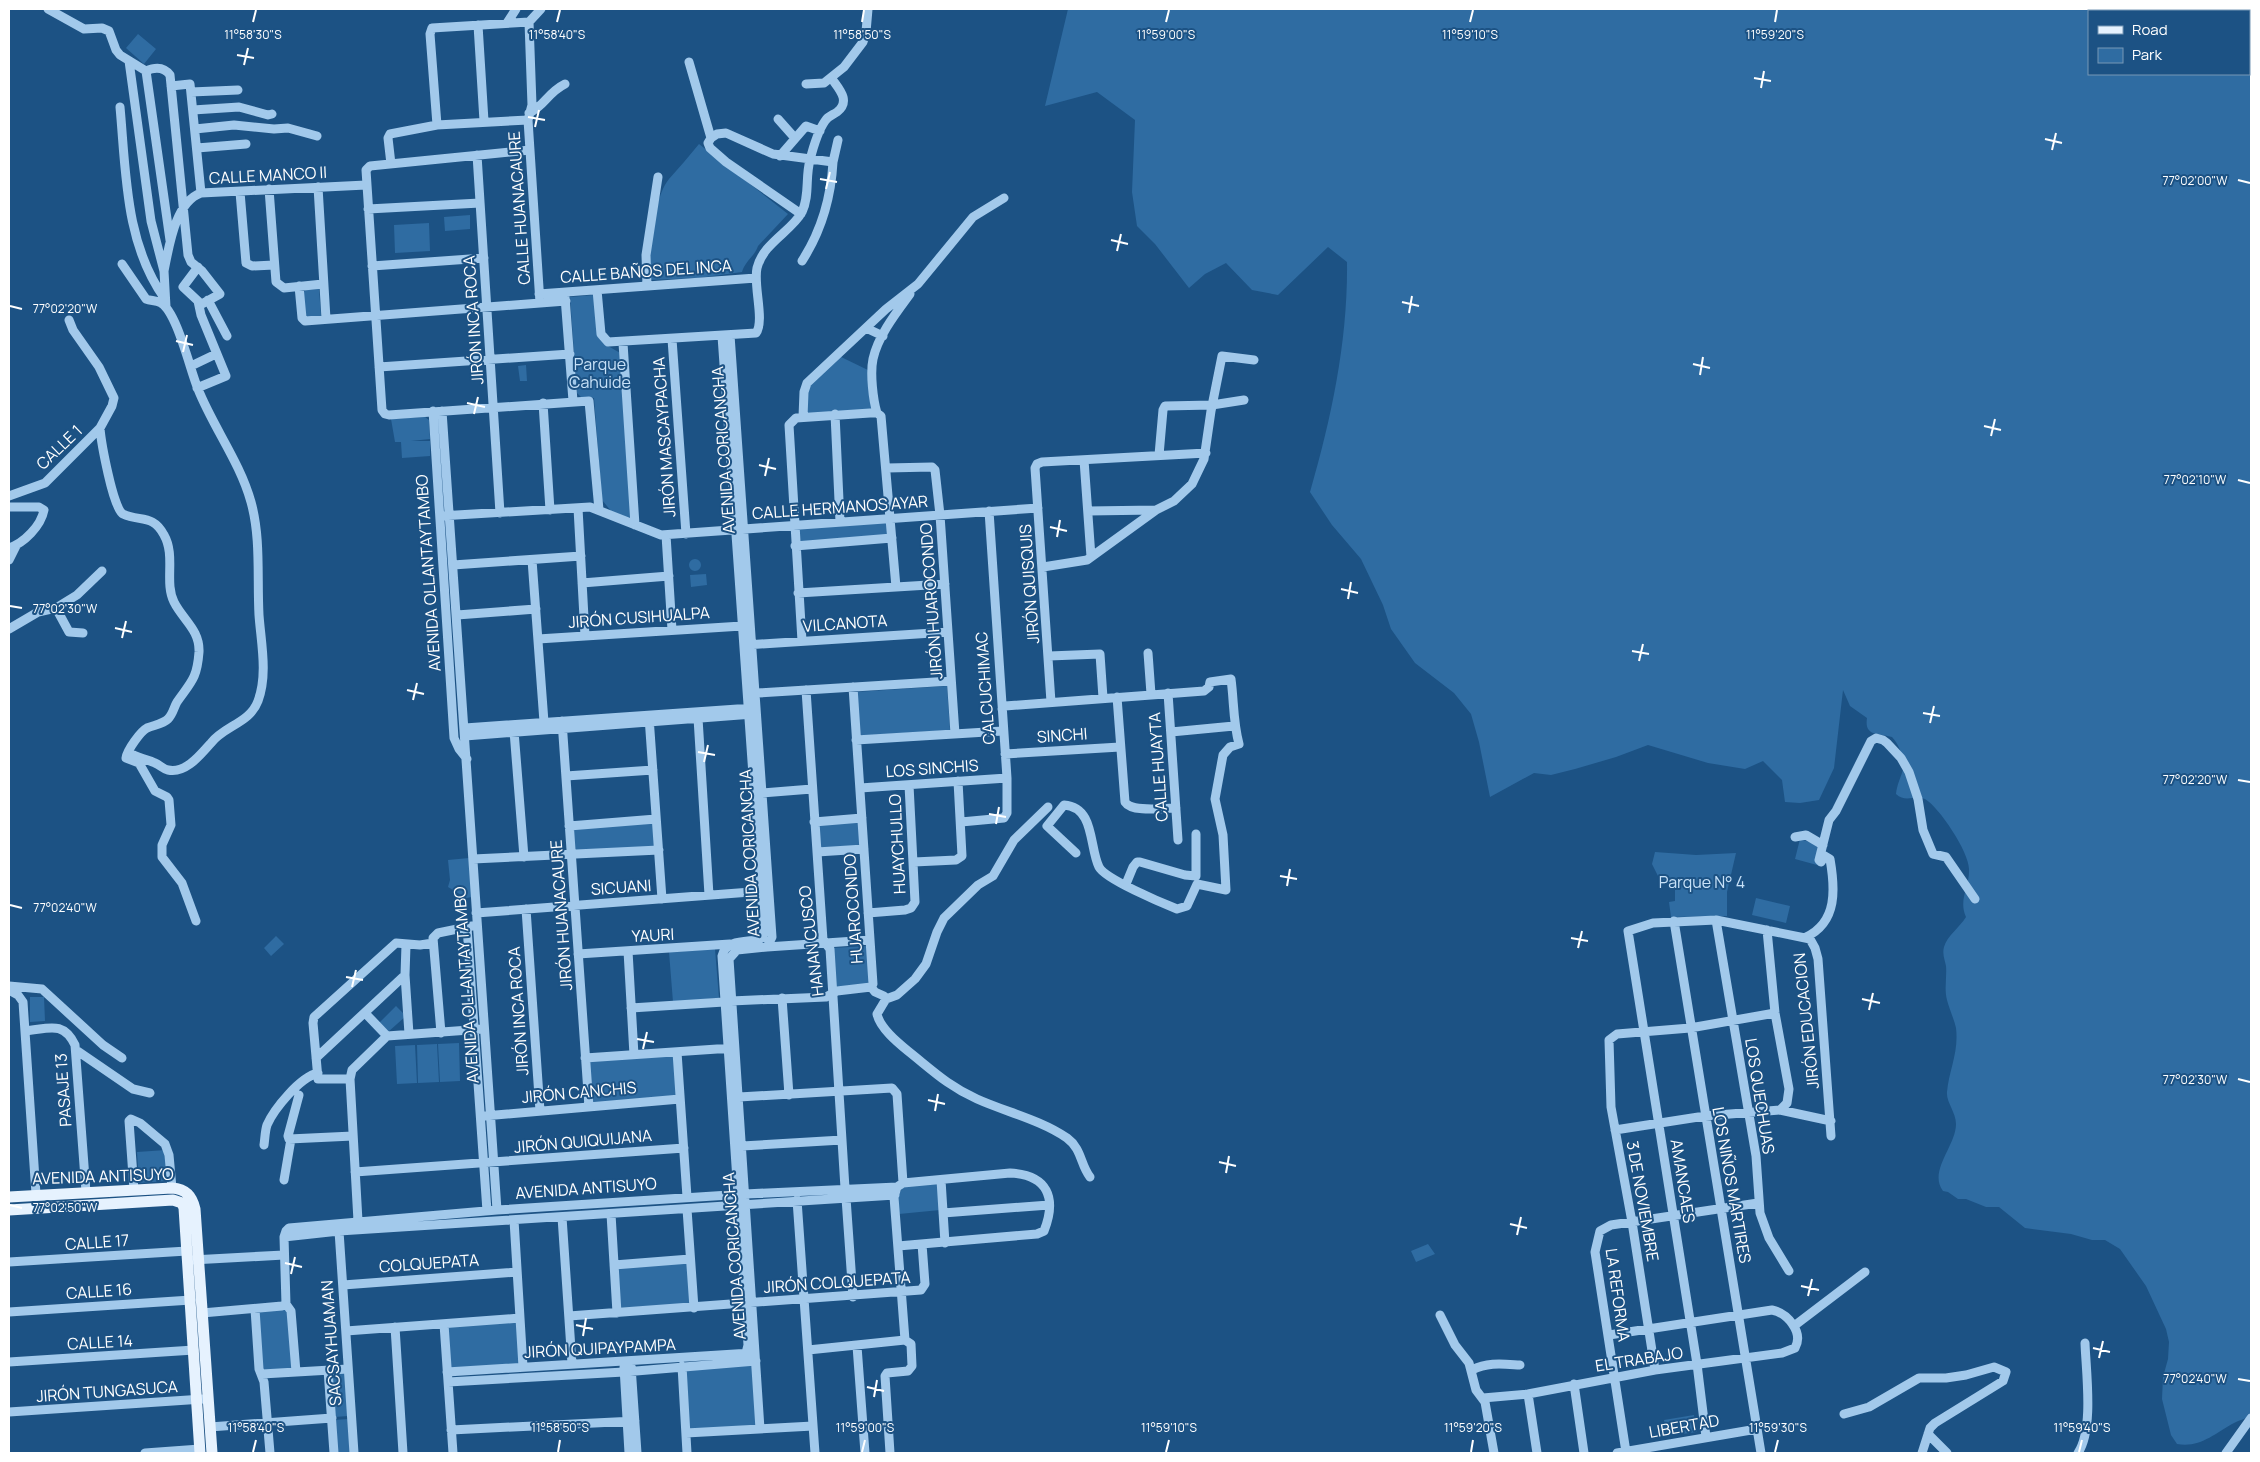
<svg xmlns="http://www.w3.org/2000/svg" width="2260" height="1462" viewBox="0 0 2260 1462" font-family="Manrope,sans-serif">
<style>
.green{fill:#2f6ca2;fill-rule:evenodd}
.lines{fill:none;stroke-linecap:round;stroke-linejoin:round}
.minor{stroke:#a2c9eb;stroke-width:9}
.major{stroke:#e6f2fe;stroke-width:11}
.ticks{fill:none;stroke:#fff;stroke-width:2}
.labels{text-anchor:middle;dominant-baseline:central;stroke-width:4;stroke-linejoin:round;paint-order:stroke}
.street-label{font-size:16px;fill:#fff;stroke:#1c5284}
.park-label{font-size:16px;fill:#c7e1f8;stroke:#1c5284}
.ticks-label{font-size:12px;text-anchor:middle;fill:#fff;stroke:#1c5284;stroke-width:4;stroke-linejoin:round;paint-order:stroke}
</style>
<rect width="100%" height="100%" fill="#1c5284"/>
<path class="green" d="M1068,9H2251V1416C2245,1419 2239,1420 2232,1424C2214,1434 2200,1448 2177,1444L2171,1435L2162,1399L2163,1377L2168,1359L2169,1342L2166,1329L2146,1286L2120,1249L2105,1240H2092L2071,1234L2025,1228L1999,1207H1986L1966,1199H1958L1948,1192L1943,1191C1928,1171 1956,1146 1956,1124C1956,1112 1946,1102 1947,1092C1949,1070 1959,1052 1956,1028C1955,1022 1949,1008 1947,1000C1944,989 1947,977 1946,966C1945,960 1942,954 1944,947C1947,936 1960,927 1966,917C1958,900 1970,886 1969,869C1969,852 1939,807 1925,799C1915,795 1905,803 1896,794C1897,785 1900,779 1903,770C1905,760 1899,744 1892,737C1879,733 1864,737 1867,718L1850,706L1843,690L1834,768L1819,800L1800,803L1785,802L1782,780L1763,761L1745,769L1708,763L1648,745L1616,757L1575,769L1551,775L1534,773L1490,797L1479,742L1471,714L1454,693L1415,663L1391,629L1383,605L1361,559L1332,525L1310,492C1332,417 1348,339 1347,262L1328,247L1278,295L1252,290L1226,263L1205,274L1189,288L1155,244L1137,226L1132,192L1135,120L1097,92L1045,106ZM2089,11H2249V74H2089Z
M138,34L156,49L144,64L126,48Z
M699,144L788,214L758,246C755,256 745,261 742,272L698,278L649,280C648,256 653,198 669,179C679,168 689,156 699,144Z
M470,215V229L445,231L444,217Z
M429,223L430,251L395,253L394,225Z
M319,289L321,316L305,317L303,294L305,290Z
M594,295L598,337L608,346L622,354L632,516L628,519L611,511L602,500L594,398L581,397L577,393L570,297Z
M839,356L870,371L871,410L805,414L808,386Z
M526,365L527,381H520L518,366Z
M425,417L429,420L430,439L411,441H430V456L402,458L401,442H395L391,419Z
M888,520L889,536L798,544L796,527Z
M689 565a6 6 0 1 1 12 0a6 6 0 1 1-12 0Z
M706,574L707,585L691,587L690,575Z
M947,686L950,730L859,736L856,692Z
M653,816L656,848L574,853L572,822Z
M859,821L860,846L819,849L817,824Z
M1800,839L1822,846L1817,865L1795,859Z
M1655,852L1696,855L1736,853L1727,892V916L1671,917L1669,902L1675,901V882L1660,880L1652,864Z
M469,858L472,897L466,898L448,887L450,880L448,860Z
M1756,898L1790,906L1786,923L1752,915Z
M276,936L284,944L271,956L264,948Z
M867,946L869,981L867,984L834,987L832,948Z
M715,949L719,998L673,1002L669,952Z
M30,997H44L45,1021L30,1022Z
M396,1006L406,1016L388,1032L379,1023Z
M459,1043L460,1081L440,1082L438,1044Z
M437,1044L439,1082L418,1083L417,1045Z
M415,1045L417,1083L397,1084L395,1046Z
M676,1054L679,1097L590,1105L587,1059Z
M166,1150L167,1181L139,1183L137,1152Z
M936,1184L938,1186L940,1210L899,1214L898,1195L904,1186Z
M1428,1244L1435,1254L1416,1262L1411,1251Z
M688,1262L691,1304L619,1308L616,1267Z
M289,1309L293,1370L262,1372L258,1311Z
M517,1321L521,1365L450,1369L447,1326Z
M753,1363L757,1425L689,1430L685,1369Z
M346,1371L349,1416L334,1417L330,1372Z
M1694,1415L1697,1432L1667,1436L1664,1420Z
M349,1419L351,1453H336L334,1420Z"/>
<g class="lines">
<path class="minor" d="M48,9L84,29L102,28L109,31L116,50L120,55L146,71L170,240
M529,22L532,105L528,120L540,303
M529,22L541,9
M507,23L516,9
M478,25L484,121
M129,61L151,221L164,271L166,307
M689,62L711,138L708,143L710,148L726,162L801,214
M146,71C155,67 164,67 170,75L188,255L191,262L202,271L220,294L200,305
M806,84L824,83L844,67L863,42L866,32L868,9
M171,86L190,84L201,193
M191,92L238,90
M120,107C126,172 125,244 165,299
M193,110L239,107L268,115L272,114
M529,113C545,106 547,93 565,84
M778,119L794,137
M437,125L430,34L432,28L529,22
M195,129L234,125L274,129L288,128L317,136
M711,138L717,134L726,133L773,154L833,162C831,198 822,230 802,261
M197,148L246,144
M530,150L370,166L366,170L382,410L385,414L389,415L589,401L599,510
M477,155L500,513
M780,156L806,126L820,131
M833,162L838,140
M391,164L388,138L390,134L437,125L528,120
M318,187L326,319
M269,189L276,282L284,288L323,284
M240,192L246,263L252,266L274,265
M368,209L480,203
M122,264L146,299C151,301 156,300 161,303C177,312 190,370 198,389C213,427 240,462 251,502C261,538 257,577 259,615C261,643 268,674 258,701C250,723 224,726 211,743C201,754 186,774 168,770C163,769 160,765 155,763C145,758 138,759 128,752
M372,266L484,258
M164,271C169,247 175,202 201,193L366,185
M299,286L302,318L305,321L566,301
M647,286L646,255L658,177
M597,290L601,334L608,342L756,333C765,321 753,285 757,268C763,243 792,231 802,212C810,195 805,178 810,160C813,148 818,131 825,121C828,116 833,115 837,112C851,101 839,89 832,79
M539,294L756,278
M565,297L573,401
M208,300L227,336
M866,328L883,336
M730,335L772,937L767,947L737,950L729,959L760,1429
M722,336L764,931L762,938L758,940C744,942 726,940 722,956L748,1345L746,1353
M672,339L686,534
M623,343L635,525
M191,366L216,354
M379,367L570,354
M197,388L226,376L201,315L198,301L183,287L198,267
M543,403L550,510
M433,411L454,738L459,749L467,759
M442,411L497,1210
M877,413C873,400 870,373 873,359C878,336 896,313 910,294
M835,414L840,522
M803,417L804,392L807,383L886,309L918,284L973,217L1004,198
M100,428C101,441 113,509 123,514C140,522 153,514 164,535C176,556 164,582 174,602C183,620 200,630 199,652C197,679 191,682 177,702C174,707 173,714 168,719C163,724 154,725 147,728C141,731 127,750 126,758L139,763L155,791L167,797L169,800L171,825L162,845V857L182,883L196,921
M1159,455L1163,410L1165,406L1212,405L1244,400
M1084,460L1091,557
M887,468L932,467L935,470L940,515L955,734
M9,496L45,483L100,428L112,406L114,398L99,367L73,330L69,320
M9,507H39L44,510C41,526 24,543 9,548
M578,508L585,636
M1088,511L1156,510
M440,516L590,507L661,535L1038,508
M666,535L672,630
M795,546L892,538
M9,560L16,546
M532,560L544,722
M453,565L581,556
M1043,567L1087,560L1156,510L1174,501L1192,484L1204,459L1211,411L1222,356L1254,360
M582,583L669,576
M798,593L945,584
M56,608L69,632L83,633
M457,615L536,609
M9,629L38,612L56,608L64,603L77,595L102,571
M538,639L742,626
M802,641L789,425L796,418L870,413H877L881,416L896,587
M746,645L948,632
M1148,653L1151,694
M1049,656L1100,654L1103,698
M806,690L823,940L830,949L845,1188
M1168,693L1178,840
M754,697L758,693L951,681
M1117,697L1125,802C1132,813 1164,808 1176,808
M1051,702L1035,468L1037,464L1042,462L1206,453
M1002,709L1005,706L1204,691L1209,687L1210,682L1231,679C1234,701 1233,722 1239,744L1230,747L1223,755L1215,799L1223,835L1226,890L1197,884L1187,906L1177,909C1162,903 1105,879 1099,867C1089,847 1095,807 1064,805L1047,826L1076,853
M649,717L662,899
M698,718L709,895
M562,721L589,1107
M465,728L752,708
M514,731L524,857
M1171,732L1234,726
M465,736L753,714
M856,740L1003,731
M1005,754L1120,747
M566,776L653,770
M860,788L1007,778
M761,793L812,789
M814,822L862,818
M961,822L1004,818L1007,813V778L989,511
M569,826L656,819
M1795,837L1806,835L1823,845
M817,852L864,849
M473,859L659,850
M914,862L956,860L962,856L958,781
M1126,884L1133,867L1137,862H1140L1185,875L1196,876V834
M526,909L540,1111
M476,913L765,891
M868,913L905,910L911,908L915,902L909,785
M1716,920L1756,1156L1760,1213L1769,1238L1789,1271
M1674,921L1761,1453
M467,927L487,1211
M1806,937C1838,922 1835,888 1830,859L1825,856L1821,862L1819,860L1829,820L1836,811L1871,741L1876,738L1883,740L1887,743L1901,758L1909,772L1918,799L1923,830L1933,854L1946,857L1975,899
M406,945L405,975L409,1034
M767,947L870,940
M628,951L634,1055
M578,954L730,944
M9,986L42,989L103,1045L122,1058
M871,987L875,992L884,996L886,999L877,1014C880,1028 897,1042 908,1051C932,1070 948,1086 977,1099C1006,1112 1041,1120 1067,1138C1082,1149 1080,1164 1090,1177
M9,990L18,995L23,1002L36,1194
M782,998L789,1095
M886,999L897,995L915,979L926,964L937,932L944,918L978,885L993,876L1014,840L1048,807
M731,1001L826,997L837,991L871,987L873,984L853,687
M631,1008L724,1002
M365,1013L387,1036
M25,1031C48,1029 63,1020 75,1045L86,1192
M441,1033L433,938L438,933L472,926
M76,1050L133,1089L150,1093
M677,1052L687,1197
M316,1058L405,975
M585,1058L732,1048
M350,1079H318L313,1023L314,1017L396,943L420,945L433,943
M299,1095L288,1136L289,1139L353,1136
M739,1097L892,1088L897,1094L903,1183
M1780,1110L1831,1121
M484,1116L680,1099
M1615,1130L1705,1116L1780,1110L1787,1103L1789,1089L1775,1013L1767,930
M264,1145C265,1138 265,1131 267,1125C274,1109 300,1077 318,1073
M742,1146L842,1140
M355,1172L684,1148
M284,1180L291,1139
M941,1180L945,1243
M134,1190L129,1121L131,1119L140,1123L165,1144L169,1155L172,1188
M846,1198L853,1297
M797,1200L815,1453
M687,1209L694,1308
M943,1213L1049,1205
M611,1214L617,1313
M562,1217L572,1364
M514,1220L523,1367
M358,1221L350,1079L352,1070L387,1036L483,1029
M339,1231L354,1453
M284,1237L339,1231L895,1195
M192,1260L284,1255
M9,1262L187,1251
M614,1265L690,1259
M343,1285L517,1272
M286,1304L284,1237L286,1231L289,1228L497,1210L745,1194L897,1187
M286,1304L291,1311L296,1372
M255,1309L259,1369L264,1382L270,1453
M9,1312L191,1300
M202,1313L282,1306L286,1304
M1440,1315L1455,1345L1469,1363L1476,1390L1485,1402L1494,1453
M569,1316L921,1290L925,1284L922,1244
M444,1324L453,1453
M1794,1326L1865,1272
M395,1327L403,1453
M346,1331L520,1318
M857,1346L865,1453
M808,1350L905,1340
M9,1362L194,1350
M631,1366L637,1453
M682,1366L687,1453
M624,1367L629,1453
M328,1370L334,1453
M1472,1370C1488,1362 1502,1364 1520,1365
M1655,1370L1632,1222L1611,1107L1609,1040L1617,1034L1690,1028L1775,1013
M447,1372L751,1353
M262,1374L348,1369
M448,1382L624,1372L756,1361
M1574,1384L1584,1453
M1528,1394L1537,1453
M1483,1398L1528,1394L1655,1370L1782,1353L1795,1348C1804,1332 1787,1313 1772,1310L1609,1335
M9,1412L203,1399
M1844,1414L1869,1407L1919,1378H1946L1966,1375L1994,1367L2006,1372L2003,1381L1935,1423L1930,1428L1922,1453
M210,1427L332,1418
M451,1430L635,1421
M686,1433L813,1426
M1928,1434L1947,1453
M1706,1437L1697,1364L1628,931L1653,923L1716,920L1810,939L1815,948L1818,959L1831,1136
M1626,1452L1595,1252L1600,1231L1611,1225L1758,1203
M145,1453L200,1449
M890,1453L885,1376L887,1373L908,1371L912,1366L911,1344L905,1340L894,1197L897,1187L903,1183L1010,1173C1048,1175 1057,1198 1044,1231L1037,1234L898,1246
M1617,1453L1757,1429
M2078,1453C2094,1429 2086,1372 2085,1343
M2226,1453L2251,1418"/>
<path class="major" d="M9,1197L172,1188C186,1189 192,1196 195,1209L212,1453
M9,1210L173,1200L182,1203L184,1208L200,1453"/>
</g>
<path class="ticks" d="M253,22L256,10M557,22L560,10M862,22L864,10M1166,22L1169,10M1470,22L1473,10M1775,22L1777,10M237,55L254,58M244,65L248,48M1754,78L1771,81M1761,88L1764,71M528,117L545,120M535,127L539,110M2045,139L2062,143M2052,150L2056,133M820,179L837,182M2238,180L2250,183M826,189L830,172M1111,240L1128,244M1117,251L1121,234M1402,302L1419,306M10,306L22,309M1409,313L1412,296M176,341L193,345M183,352L187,335M1693,364L1710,368M1700,375L1703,357M467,403L485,407M474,414L478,397M1984,426L2001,430M1991,436L1995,419M759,465L776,469M765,476L769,458M2238,480L2250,483M1050,527L1067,531M1057,537L1060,520M1341,589L1358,593M1348,599L1351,582M10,606L22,608M115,628L132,632M122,638L126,621M1632,651L1649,654M1639,661L1643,644M407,690L424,694M413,700L417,683M1923,713L1940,716M1930,723L1934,706M698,752L715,755M704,762L708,745M2238,780L2250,782M989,814L1006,817M996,824L999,807M1280,876L1297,879M1287,886L1290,869M10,905L22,908M1571,938L1588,941M1578,948L1582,931M346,977L363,980M352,987L356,970M1862,999L1880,1003M1869,1010L1873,993M637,1039L654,1042M643,1049L647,1032M2238,1079L2250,1082M928,1100L945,1104M935,1111L938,1094M1219,1162L1236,1166M1226,1173L1229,1156M10,1205L22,1208M1510,1224L1527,1228M1517,1235L1521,1217M285,1263L302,1267M291,1274L295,1257M1801,1286L1819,1290M1808,1296L1812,1279M576,1325L593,1329M583,1336L586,1318M2093,1348L2110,1352M2099,1358L2103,1341M2238,1379L2250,1381M867,1387L884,1391M874,1397L877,1380M253,1452L256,1440M558,1452L560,1440M862,1452L865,1440M1166,1452L1169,1440M1471,1452L1473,1440M1775,1452L1778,1440M2079,1452L2082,1440"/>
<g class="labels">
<g class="street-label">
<text transform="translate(268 175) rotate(-3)">CALLE MANCO II</text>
<text transform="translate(519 208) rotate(-94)">CALLE HUANACAURE</text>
<text transform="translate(646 271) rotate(-4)">CALLE BAÑOS DEL INCA</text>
<text transform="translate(473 320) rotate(-94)">JIRÓN INCA ROCA</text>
<text transform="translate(664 437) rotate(-94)">JIRÓN MASCAYPACHA</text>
<text transform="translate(59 447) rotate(-44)">CALLE 1</text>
<text transform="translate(723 450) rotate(-94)">AVENIDA CORICANCHA</text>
<text transform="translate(840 507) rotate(-4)">CALLE HERMANOS AYAR</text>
<text transform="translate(428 573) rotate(-94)">AVENIDA OLLANTAYTAMBO</text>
<text transform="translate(1029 584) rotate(-94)">JIRÓN QUISQUIS</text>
<text transform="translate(931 601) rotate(-94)">JIRÓN HUAROCONDO</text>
<text transform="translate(639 617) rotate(-4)">JIRÓN CUSIHUALPA</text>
<text transform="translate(845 623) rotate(-4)">VILCANOTA</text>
<text transform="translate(985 688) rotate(-94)">CALCUCHIMAC</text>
<text transform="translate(1062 735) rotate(-4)">SINCHI</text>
<text transform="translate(1158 767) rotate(-94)">CALLE HUAYTA</text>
<text transform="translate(932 768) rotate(-4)">LOS SINCHIS</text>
<text transform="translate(897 844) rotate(-93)">HUAYCHULLO</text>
<text transform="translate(749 853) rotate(-93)">AVENIDA CORICANCHA</text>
<text transform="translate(621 887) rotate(-4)">SICUANI</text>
<text transform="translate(853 909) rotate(-94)">HUAROCONDO</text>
<text transform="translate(561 915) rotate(-94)">JIRÓN HUANACAURE</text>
<text transform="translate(653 935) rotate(-3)">YAURI</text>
<text transform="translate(811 941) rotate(-97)">HANAN CUSCO</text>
<text transform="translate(466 985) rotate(-94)">AVENIDA OLLANTAYTAMBO</text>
<text transform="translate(518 1011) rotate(-94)">JIRÓN INCA ROCA</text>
<text transform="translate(1806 1021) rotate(-96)">JIRÓN EDUCACION</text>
<text transform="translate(63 1090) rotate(-94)">PASAJE 13</text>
<text transform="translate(579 1092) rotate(-5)">JIRÓN CANCHIS</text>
<text transform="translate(1760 1096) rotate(81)">LOS QUECHUAS</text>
<text transform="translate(583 1141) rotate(-5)">JIRÓN QUIQUIJANA</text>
<text transform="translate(103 1176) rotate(-2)">AVENIDA ANTISUYO</text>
<text transform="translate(1683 1181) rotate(81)">AMANCAES</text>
<text transform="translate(1732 1185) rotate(80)">LOS NIÑOS MARTIRES</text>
<text transform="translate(586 1188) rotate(-4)">AVENIDA ANTISUYO</text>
<text transform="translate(1643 1201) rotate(80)">3 DE NOVIEMBRE</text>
<text transform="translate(97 1242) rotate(-4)">CALLE 17</text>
<text transform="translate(734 1256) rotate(-94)">AVENIDA CORICANCHA</text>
<text transform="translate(429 1263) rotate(-4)">COLQUEPATA</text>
<text transform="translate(837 1282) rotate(-4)">JIRÓN COLQUEPATA</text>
<text transform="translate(99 1291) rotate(-4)">CALLE 16</text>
<text transform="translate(1618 1295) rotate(82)">LA REFORMA</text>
<text transform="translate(100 1342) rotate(-3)">CALLE 14</text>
<text transform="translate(331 1343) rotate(-94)">SACSAYHUAMAN</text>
<text transform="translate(600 1348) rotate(-3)">JIRÓN QUIPAYPAMPA</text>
<text transform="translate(1639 1359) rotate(-9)">EL TRABAJO</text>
<text transform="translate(107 1391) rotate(-4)">JIRÓN TUNGASUCA</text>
<text transform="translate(1684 1426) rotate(-10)">LIBERTAD</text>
</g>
<g class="park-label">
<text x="600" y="364">Parque<tspan x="600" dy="18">Cahuide</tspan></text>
<text x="1702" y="882">Parque N° 4</text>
</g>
</g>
<g class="ticks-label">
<text x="253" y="39">11°58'30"S</text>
<text x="557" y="39">11°58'40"S</text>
<text x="862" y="39">11°58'50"S</text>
<text x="1166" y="39">11°59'00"S</text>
<text x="1470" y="39">11°59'10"S</text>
<text x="1775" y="39">11°59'20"S</text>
<text x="2195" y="185">77°02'00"W</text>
<text x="65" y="313">77°02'20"W</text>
<text x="2195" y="484">77°02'10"W</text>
<text x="65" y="613">77°02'30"W</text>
<text x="2195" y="784">77°02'20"W</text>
<text x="65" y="912">77°02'40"W</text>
<text x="2195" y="1084">77°02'30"W</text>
<text x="65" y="1212">77°02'50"W</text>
<text x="2195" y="1383">77°02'40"W</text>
<text x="256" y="1432">11°58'40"S</text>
<text x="560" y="1432">11°58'50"S</text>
<text x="865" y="1432">11°59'00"S</text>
<text x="1169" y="1432">11°59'10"S</text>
<text x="1473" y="1432">11°59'20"S</text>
<text x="1778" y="1432">11°59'30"S</text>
<text x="2082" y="1432">11°59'40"S</text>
</g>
<rect width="2260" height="1462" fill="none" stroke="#ffffff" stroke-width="20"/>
<rect x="2088" y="10" width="162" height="65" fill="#1c5284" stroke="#7797b5"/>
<rect x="2098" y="26" width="25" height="8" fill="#e6f2fe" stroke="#7797b5"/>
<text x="2132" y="35" font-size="15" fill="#ffffff">Road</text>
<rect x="2098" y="48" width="25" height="15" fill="#2f6ca2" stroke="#7797b5"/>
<text x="2132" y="60" font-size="15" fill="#ffffff">Park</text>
</svg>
